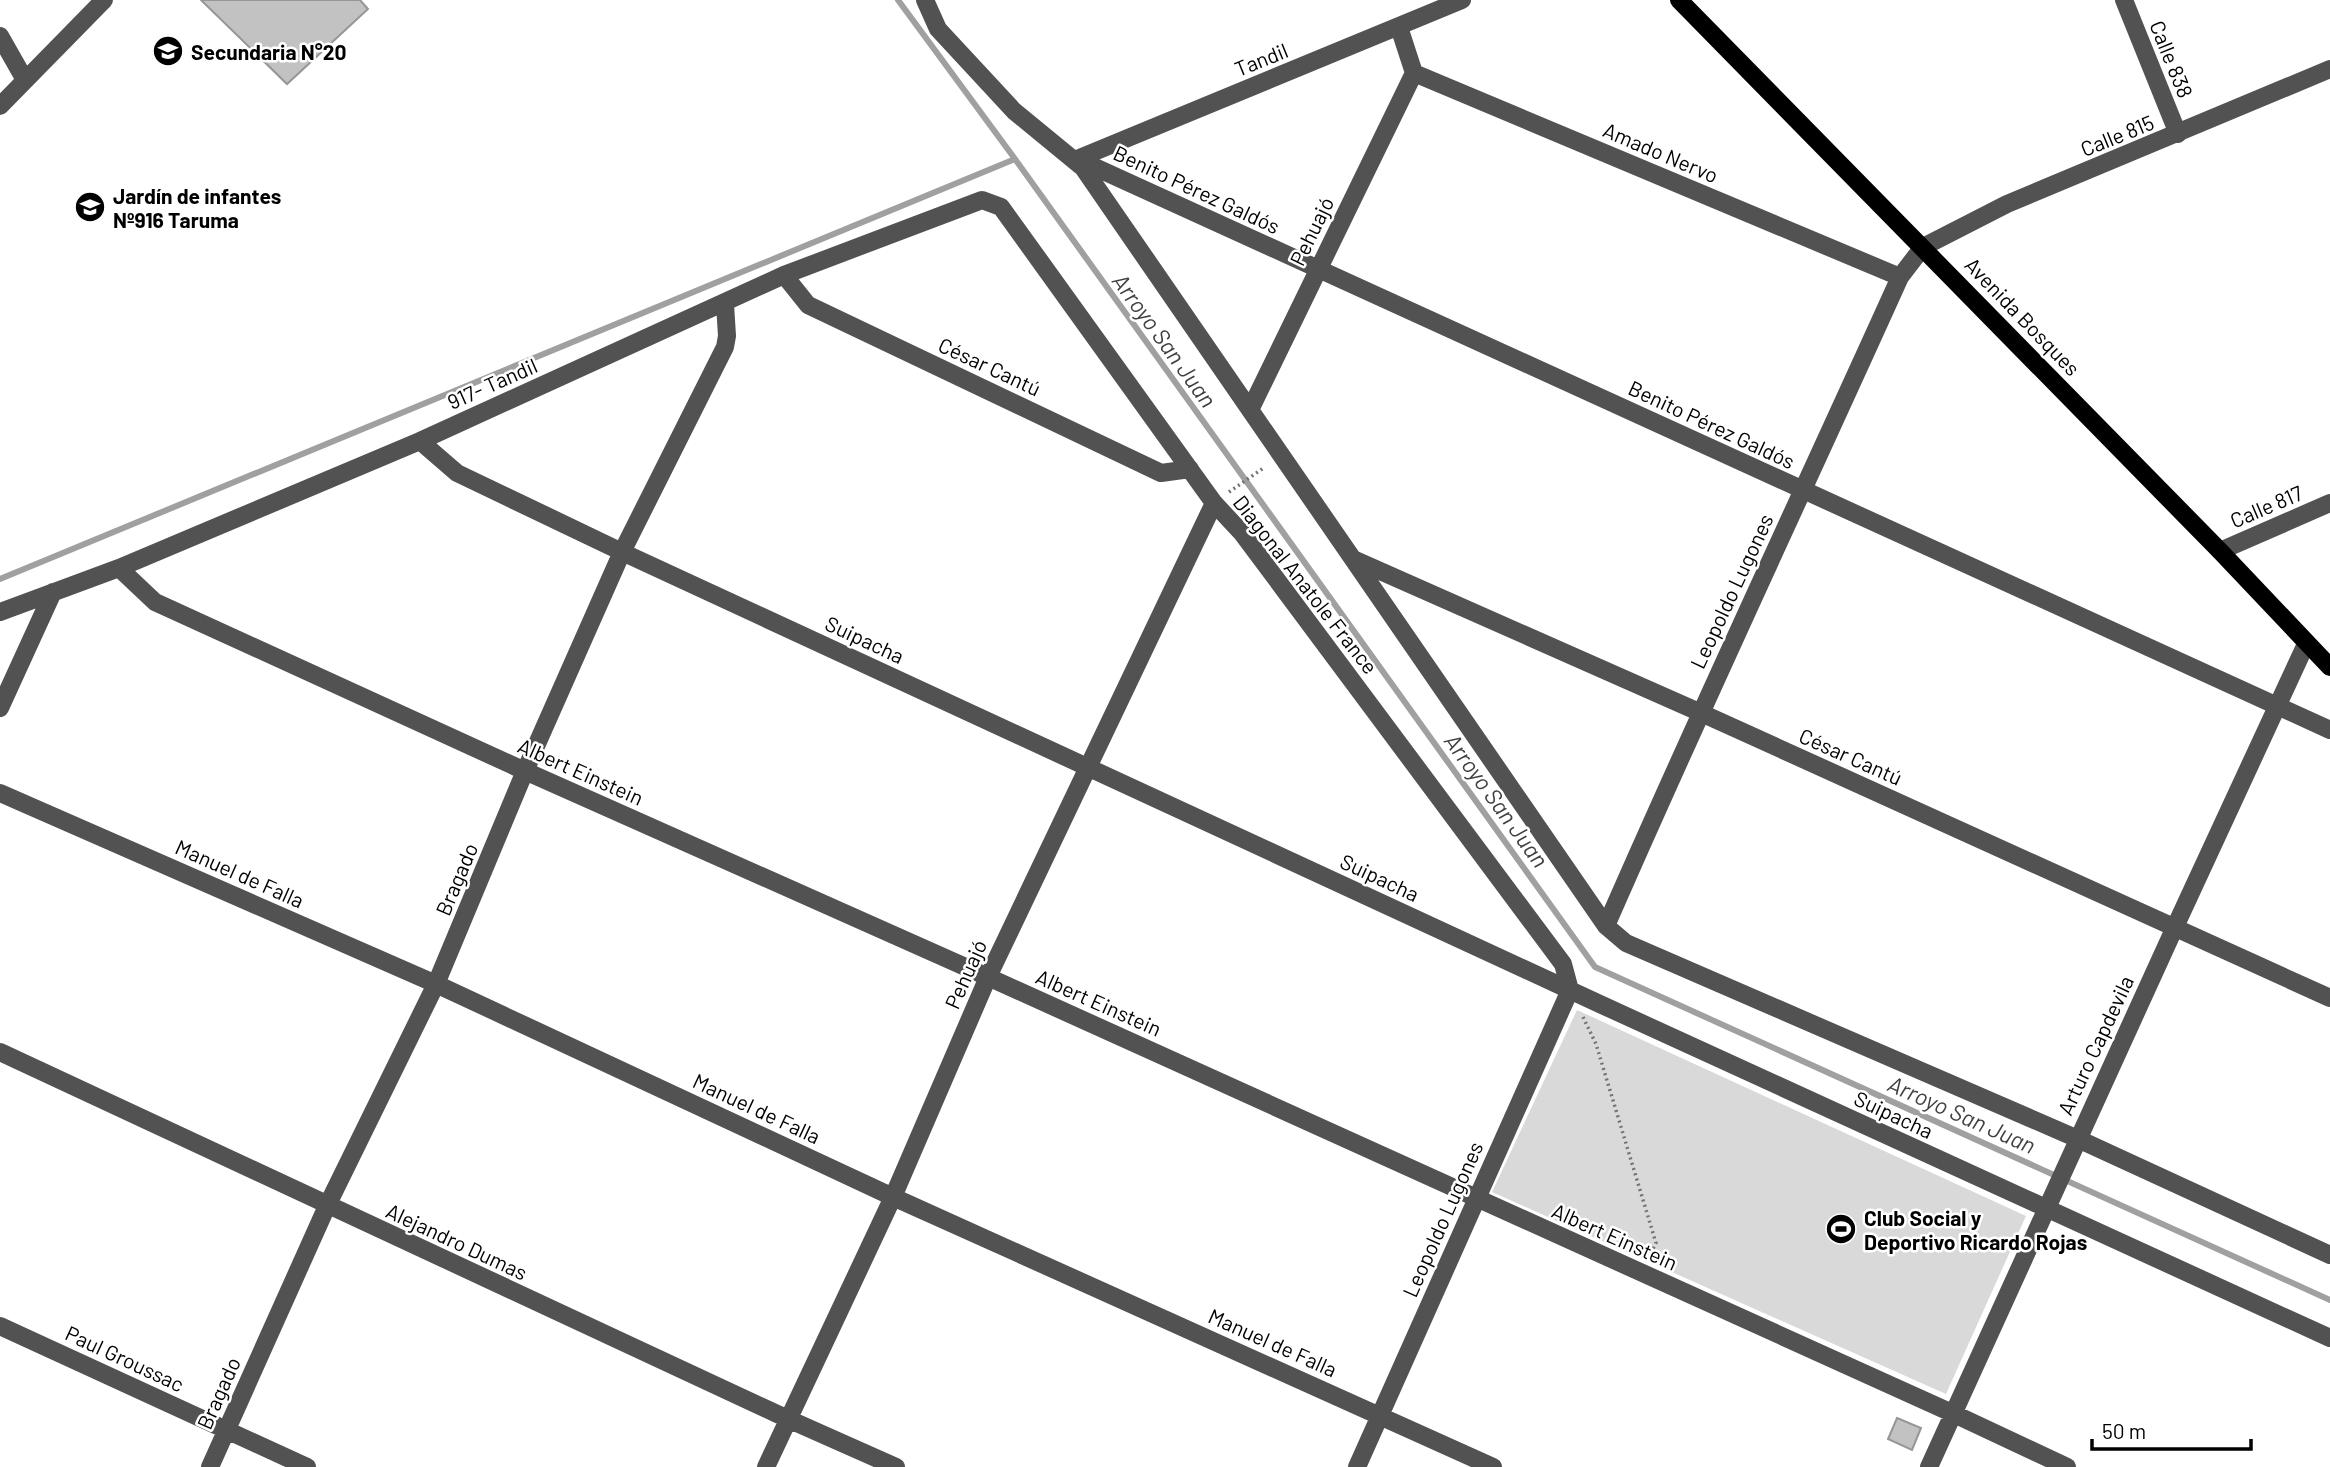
<svg xmlns="http://www.w3.org/2000/svg" width="2330" height="1467" viewBox="0 0 2330 1467" font-family="Barlow,sans-serif">
<style>
.green{fill:#d9d9d9}
.lines{fill:none;stroke-linecap:round;stroke-linejoin:round}
.stream{stroke:#a0a0a0;stroke-width:6}
.building{fill:#c2c2c2;stroke:#969696;stroke-width:2}
.path{stroke:#747474;stroke-width:3.5;stroke-dasharray:2 3.5;stroke-linecap:butt}
.minor{stroke:#525252;stroke-width:18}
.major{stroke:#000;stroke-width:18}
.labels{text-anchor:middle;dominant-baseline:central;stroke-width:5;stroke-linejoin:round;paint-order:stroke}
.poi-label{font-size:21px;font-weight:bold;fill:#000;stroke:#fff;text-anchor:start}
.street-label{font-size:21px;fill:#000;stroke:#fff}
.water-label{font-size:23px;font-style:italic;fill:#414141;stroke:#fff}
</style>
<rect width="100%" height="100%" fill="#fff"/>
<path class="green" d="M1577,1010L2026,1216L1946,1394L1492,1192Z"/>
<g class="lines">
<path class="stream" d="M898,0L1015,159L1595,967L2330,1300
M0,579L1015,159"/>
</g>
<path class="building" d="M201,0H360L368,9L287,84Z
M1897,1418L1921,1428L1912,1450L1888,1439Z"/>
<g class="lines">
<path class="path" d="M1229,492L1265,467
M1583,1017L1596,1044L1656,1243L1650,1255"/>
<path class="minor" d="M925,0L938,29L1014,111L1081,166
M2124,0L2178,134
M1399,27L1414,73L1900,277L1923,247L2007,204L2330,69
M0,36L25,80
M0,106L104,0
M1077,159L1606,926L1626,943L2078,1139L2330,1255
M1077,159L2330,730
M1077,159L1462,0
M784,275L808,305L1161,473L1190,469
M1250,410L1414,73
M420,441L457,473L622,552L1602,1005L2330,1338
M2220,551L2330,503
M1353,559L1699,712L2330,998
M119,568L155,602L525,771L988,977L1952,1413L2067,1467
M0,612L119,568L420,441L784,275L982,200L1001,207L1214,503L1242,533L1563,964L1570,990L1357,1467
M0,708L53,592
M0,793L436,984L893,1197L1493,1467
M1606,926C1701,708 1802,494 1900,277
M0,1052L788,1419L896,1467
M0,1326L307,1467
M210,1467L327,1206L436,984L525,771L622,552L725,347L727,336L725,304
M766,1467L893,1197L988,977L1214,503
M1929,1467L2175,927L2306,644"/>
<path class="major" d="M1679,0L2220,551L2330,667"/>
</g>
<defs>
<g id="school-disc" transform="scale(1.575)"><circle r="9.5" fill="#000" stroke="#fff"/><path d="M0-5L7-2L0 1L-7-2ZM-4 1L0 2.5L4 1V4Q0 6-4 4Z" fill="#fff"/></g>
<g id="stadium-disc" transform="scale(1.575)"><circle r="9.5" fill="#000" stroke="#fff"/><path d="M0-5a6.5 5 0 1 0 0 10a6.5 5 0 1 0 0-10ZM-3.5-1.8h7v3.6h-7Z" fill="#fff"/></g>
</defs>
<g fill-rule="evenodd">
<use href="#school-disc" x="168" y="51"/>
<use href="#school-disc" x="90" y="207"/>
<use href="#stadium-disc" x="1841" y="1229"/>
</g>
<g class="labels">
<g class="poi-label">
<text x="191" y="51">Secundaria N°20</text>
<text x="113" y="195">Jardín de infantes<tspan x="113" dy="24">Nº916 Taruma</tspan></text>
<text x="1864" y="1217">Club Social y<tspan x="1864" dy="24">Deportivo Ricardo Rojas</tspan></text>
</g>
<g class="street-label">
<text transform="translate(1261 59) rotate(-22)">Tandil</text>
<text transform="translate(2172 59) rotate(68)">Calle 838</text>
<text transform="translate(2117 135) rotate(-22)">Calle 815</text>
<text transform="translate(1661 152) rotate(23)">Amado Nervo</text>
<text transform="translate(1197 189) rotate(25)">Benito Pérez Galdós</text>
<text transform="translate(1311 231) rotate(-64)">Pehuajó</text>
<text transform="translate(2023 316) rotate(46)">Avenida Bosques</text>
<text transform="translate(990 366) rotate(25)">César Cantú</text>
<text transform="translate(492 383) rotate(-24)">917- Tandil</text>
<text transform="translate(1712 424) rotate(25)">Benito Pérez Galdós</text>
<text transform="translate(2266 506) rotate(-23)">Calle 817</text>
<text transform="translate(1306 584) rotate(52)">Diagonal Anatole France</text>
<text transform="translate(1731 591) rotate(-65)">Leopoldo Lugones</text>
<text transform="translate(865 639) rotate(25)">Suipacha</text>
<text transform="translate(1851 756) rotate(24)">César Cantú</text>
<text transform="translate(581 771) rotate(24)">Albert Einstein</text>
<text transform="translate(240 873) rotate(24)">Manuel de Falla</text>
<text transform="translate(1380 877) rotate(25)">Suipacha</text>
<text transform="translate(456 879) rotate(-67)">Bragado</text>
<text transform="translate(965 974) rotate(-66)">Pehuajó</text>
<text transform="translate(1099 1002) rotate(24)">Albert Einstein</text>
<text transform="translate(2095 1045) rotate(-65)">Arturo Capdevila</text>
<text transform="translate(757 1108) rotate(25)">Manuel de Falla</text>
<text transform="translate(1894 1114) rotate(25)">Suipacha</text>
<text transform="translate(1442 1219) rotate(-66)">Leopoldo Lugones</text>
<text transform="translate(1615 1236) rotate(24)">Albert Einstein</text>
<text transform="translate(457 1241) rotate(25)">Alejandro Dumas</text>
<text transform="translate(1273 1342) rotate(24)">Manuel de Falla</text>
<text transform="translate(125 1358) rotate(25)">Paul Groussac</text>
<text transform="translate(218 1393) rotate(-66)">Bragado</text>
</g>
<g class="water-label">
<text transform="translate(1165 340) rotate(54)">Arroyo San Juan</text>
<text transform="translate(1497 800) rotate(54)">Arroyo San Juan</text>
<text transform="translate(1962 1114) rotate(24)">Arroyo San Juan</text>
</g>
</g>
<path d="M2092 1439v10h159v-10" fill="none" stroke="#000000" stroke-width="3.5"/>
<text x="2102" y="1439" font-size="21" fill="#000000" stroke="#ffffff" stroke-width="5" paint-order="stroke">50 m</text>
</svg>
